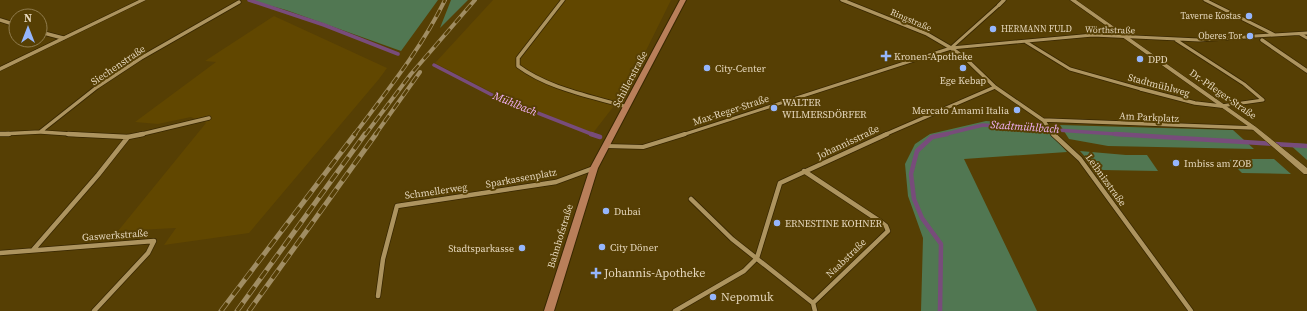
<svg xmlns="http://www.w3.org/2000/svg" width="1307" height="311" viewBox="0 0 1307 311" font-family="'Source Serif 4',serif">
<style>
.built{fill:#614700}
.green{fill:#517752}
.lines{fill:none;stroke-linecap:round;stroke-linejoin:round}
.stream-far1{stroke:#784c7b;stroke-width:3.5}
.stream{stroke:#784c7b;stroke-width:4.5}
.pedestrian-tunnel{stroke:#6c5620;stroke-width:3;stroke-dasharray:3 1.5;stroke-linecap:butt}
.pedestrian-far1-casing{stroke:#382700;stroke-width:4.5}
.pedestrian-casing{stroke:#382700;stroke-width:5.5}
.minor-far1-casing{stroke:#382700;stroke-width:5}
.minor-casing{stroke:#382700;stroke-width:6}
.tertiary-casing{stroke:#382700;stroke-width:1}
.secondary-casing{stroke:#382700;stroke-width:2}
.pedestrian-far1{stroke:#ad945f;stroke-width:3}
.pedestrian{stroke:#ad945f;stroke-width:4}
.minor-far1{stroke:#ad945f;stroke-width:3.5}
.minor{stroke:#ad945f;stroke-width:4.5}
.tertiary{fill:#ad945f;fill-rule:evenodd}
.secondary{fill:#b97f5a;fill-rule:evenodd}
.rail-far1-casing{stroke:#a08d63;stroke-width:4}
.rail-casing{stroke:#a08d63;stroke-width:5}
.rail-far1{stroke:#563f04;stroke-width:2.5;stroke-dasharray:8;stroke-linecap:butt}
.rail{stroke:#563f04;stroke-width:3.5;stroke-dasharray:10;stroke-linecap:butt}
.poi-dot{fill:#95b6fd;stroke:#563f04;stroke-width:1.5}
.labels{text-anchor:middle;dominant-baseline:central;stroke-width:4;stroke-linejoin:round;paint-order:stroke}
.far-poi-label{font-size:9px;fill:#e6d8be;stroke:#563f04;text-anchor:end}
.far-street-label{font-size:9px;fill:#e6d8be;stroke:#563f04}
.poi-label{font-size:10px;fill:#e6d8be;stroke:#563f04;text-anchor:start}
.street-label{font-size:10px;fill:#e6d8be;stroke:#563f04}
.water-label{font-size:11px;font-style:italic;fill:#f6b3fa;stroke:#563f04}
.near-poi-label{font-size:12px;fill:#e6d8be;stroke:#563f04;text-anchor:start}
</style>
<rect width="100%" height="100%" fill="#563f04"/>
<path class="built" d="M493,0H671L627,89L593,133L497,95L435,63Z
M274,16L387,68L379,79L249,233L164,245L176,228L118,231L206,123L191,117L158,124L135,122L216,62L205,61Z"/>
<path class="green" d="M249,0H438L401,51L286,10Z
M451,0H468L440,28Z
M986,121L1043,125L1067,152L964,159L1037,311H921L923,238L908,196L905,164L915,144L930,134Z
M1060,125L1233,130L1254,149L1108,146L1069,139Z
M1288,143L1307,144V160Z
M1080,151L1126,155H1147L1158,171L1101,170L1095,168Z
M1238,159H1274L1291,174L1242,173L1229,160Z"/>
<g class="lines">
<path class="stream-far1" d="M249,0L324,25L398,54
M434,65L494,96L594,135
M942,135L983,125L1130,135"/>
<path class="stream" d="M591,134L600,137
M1115,134L1307,146
M940,311L941,244L922,218L914,199L911,174L917,151L932,137L947,134"/>
<path class="pedestrian-tunnel" d="M1246,37L1255,36"/>
<g class="pedestrian-far1-casing">
<path id="pedestrian-far1" d="M1205,0L1275,35
M1300,34L1307,38
M1255,36L1307,33
M1176,40L1244,84L1263,100L1221,106
M1026,42L1070,69L1141,89
M952,47L999,5
M682,135L951,48L1093,35L1199,40L1246,37"/>
</g>
<g class="pedestrian-casing">
<path id="pedestrian" d="M606,146L643,147L685,134"/>
</g>
<g class="minor-far1-casing">
<path id="minor-far1" d="M563,0L518,58V66C549,89 591,96 627,107
M842,0L927,34L951,48L964,57L995,87L1043,120L1054,135
M999,5L1004,0
M0,20L16,25
M40,32L63,38
M1262,40L1307,71
M1141,89L1195,103L1221,106
M1043,120L1254,128
M41,132L85,135
M0,134L40,132L97,87L141,58L239,2
M138,135L209,118
M884,135L995,87"/>
</g>
<g class="minor-casing">
<path id="minor" d="M0,134H9
M68,134L128,137L143,134
M1053,134L1080,159L1191,311
M804,171L881,222L886,226L888,231L813,303L815,311
M691,199L732,239L813,303
M33,250L98,175L128,137
M0,253L154,241L148,253L94,311
M378,296L383,259L397,206L556,182L594,168
M675,311L744,271L757,258L780,183L887,134"/>
</g>
<g class="tertiary-casing">
<path id="tertiary" d="M139,0H146L0,71V67Z
M1070,0H1076L1256,127L1307,168V174H1304L1252,129Z"/>
</g>
<g class="secondary-casing">
<path id="secondary" d="M680,0H686L598,168L554,311H544L590,168Z"/>
</g>
<use href="#pedestrian-far1" class="pedestrian-far1"/>
<use href="#pedestrian" class="pedestrian"/>
<use href="#minor-far1" class="minor-far1"/>
<use href="#minor" class="minor"/>
<use href="#tertiary" class="tertiary"/>
<use href="#secondary" class="secondary"/>
<g class="rail-far1-casing">
<path id="rail-far1" d="M354,135C387,91 421,49 445,0
M365,135L411,74L475,0
M375,135L420,72"/>
</g>
<g class="rail-casing">
<path id="rail" d="M221,311L355,134
M237,311L365,134
M249,311L376,134"/>
</g>
<use href="#rail-far1" class="rail-far1"/>
<use href="#rail" class="rail"/>
</g>
<g class="poi-dot">
<circle cx="1249" cy="16" r="4"/>
<circle cx="993" cy="29" r="4"/>
<circle cx="1250" cy="36" r="4"/>
<path d="M884 50h4v4h4v4h-4v4h-4v-4h-4v-4h4z"/>
<circle cx="1140" cy="59" r="4"/>
<circle cx="707" cy="68" r="4"/>
<circle cx="963" cy="68" r="4"/>
<circle cx="774" cy="108" r="4"/>
<circle cx="1017" cy="110" r="4"/>
<circle cx="1176" cy="163" r="4"/>
<circle cx="606" cy="211" r="4"/>
<circle cx="777" cy="223" r="4"/>
<circle cx="602" cy="247" r="4"/>
<circle cx="522" cy="248" r="4"/>
<path d="M594 267h4v4h4v4h-4v4h-4v-4h-4v-4h4z"/>
<circle cx="713" cy="297" r="4"/>
</g>
<g class="labels">
<g class="far-poi-label">
<text x="1241" y="16">Taverne Kostas</text>
<text x="1001" y="29" text-anchor="start">HERMANN FULD</text>
<text x="1242" y="36">Oberes Tor</text>
</g>
<g class="far-street-label">
<text transform="translate(911 20) rotate(23)">Ringstraße</text>
<text transform="translate(1110 30) rotate(1)">Wörthstraße</text>
</g>
<g class="poi-label">
<text x="894" y="56">Kronen-Apotheke</text>
<text x="1148" y="59">DPD</text>
<text x="715" y="68">City-Center</text>
<text x="963" y="80" text-anchor="middle">Ege Kebap</text>
<text x="782" y="102">WALTER<tspan x="782" dy="12">WILMERSDÖRFER</tspan></text>
<text x="1009" y="110" text-anchor="end">Mercato Amami Italia</text>
<text x="1184" y="163">Imbiss am ZOB</text>
<text x="614" y="211">Dubai</text>
<text x="785" y="223">ERNESTINE KOHNER</text>
<text x="610" y="247">City Döner</text>
<text x="514" y="248" text-anchor="end">Stadtsparkasse</text>
</g>
<g class="street-label">
<text transform="translate(118 65) rotate(-34)">Siechenstraße</text>
<text transform="translate(630 79) rotate(-62)">Schillerstraße</text>
<text transform="translate(1159 85) rotate(15)">Stadtmühlweg</text>
<text transform="translate(1223 94) rotate(35)">Dr.-Pfleger-Straße</text>
<text transform="translate(731 110) rotate(-18)">Max-Reger-Straße</text>
<text transform="translate(1149 117) rotate(3)">Am Parkplatz</text>
<text transform="translate(848 142) rotate(-25)">Johannisstraße</text>
<text transform="translate(521 178) rotate(-10)">Sparkassenplatz</text>
<text transform="translate(1106 180) rotate(54)">Leibnizstraße</text>
<text transform="translate(436 191) rotate(-8)">Schmellerweg</text>
<text transform="translate(115 235) rotate(-4)">Gaswerkstraße</text>
<text transform="translate(560 236) rotate(-73)">Bahnhofstraße</text>
<text transform="translate(846 258) rotate(-44)">Naabstraße</text>
</g>
<g class="water-label">
<text transform="translate(515 104) rotate(22)">Mühlbach</text>
<text transform="translate(1025 127) rotate(4)">Stadtmühlbach</text>
</g>
<g class="near-poi-label">
<text x="604" y="273">Johannis-Apotheke</text>
<text x="721" y="297">Nepomuk</text>
</g>
</g>
<g transform="translate(28 28)"><circle r="19" fill="#563f04" stroke="#907c4e"/>
<path d="M0-3L7 15L0 10L-7 15Z" fill="#95b6fd"/>
<text y="-6" font-size="11" font-weight="bold" text-anchor="middle" fill="#e6d8be">N</text>
</g>
</svg>
